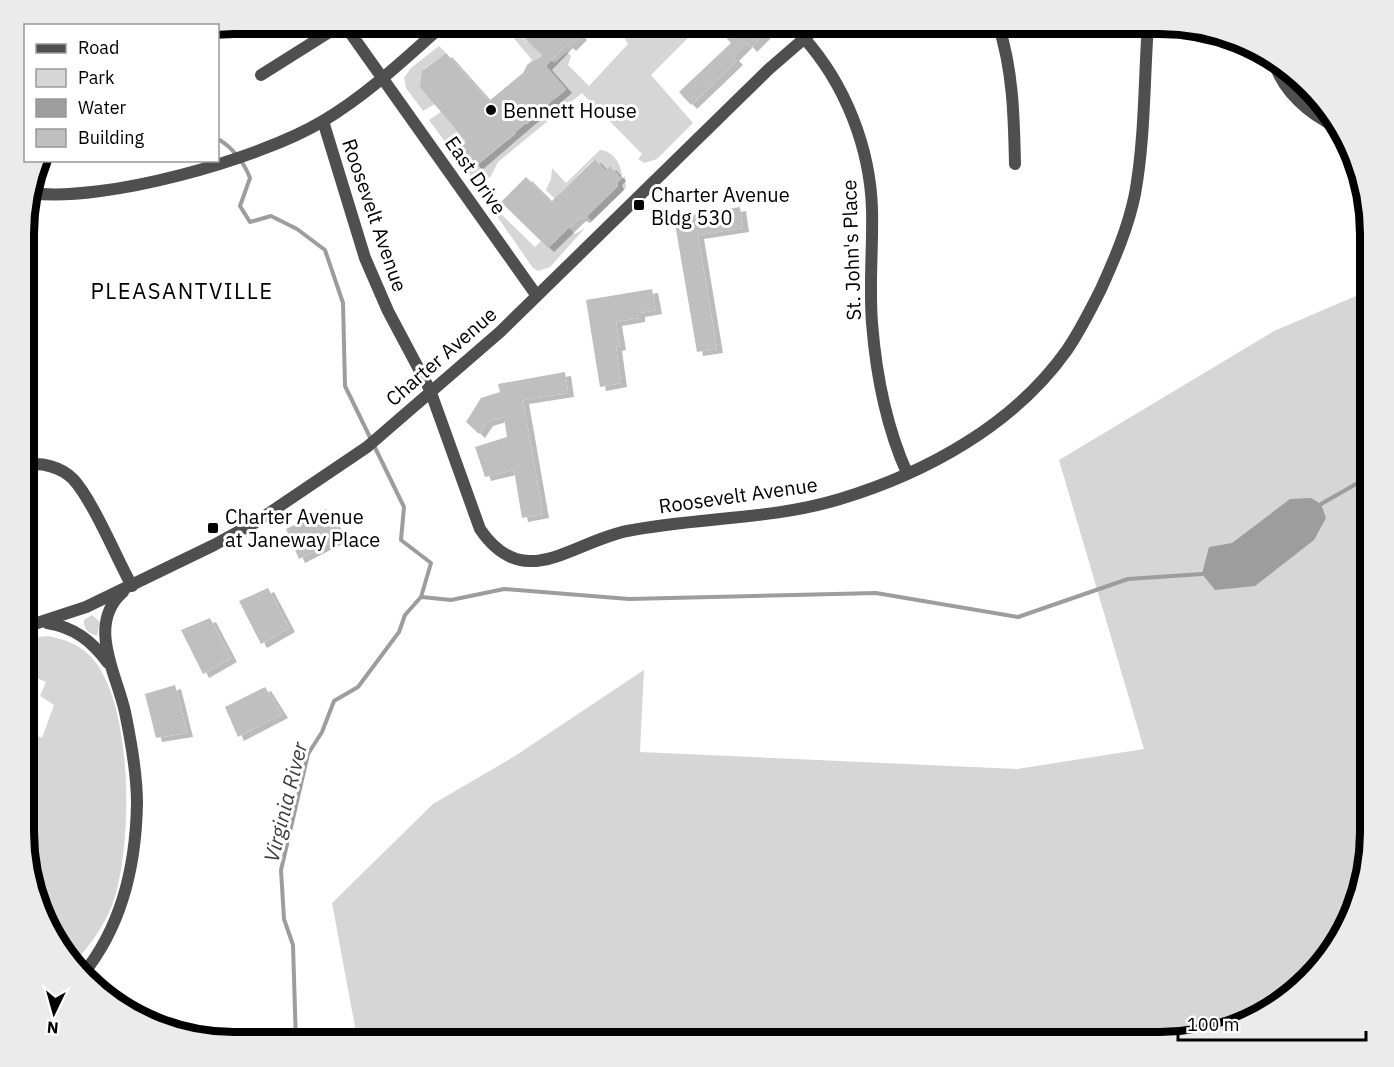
<svg xmlns="http://www.w3.org/2000/svg" width="1394" height="1067" viewBox="0 0 1394 1067" font-family="'IBM Plex Sans',sans-serif">
<style>
.green{fill:#d6d6d6}
.water{fill:#9d9d9d}
.lines{fill:none;stroke-linecap:round;stroke-linejoin:round}
.stream{stroke:#9d9d9d;stroke-width:4}
.building{fill:#bfbfbf;filter:url(#shadow)}
.minor{stroke:#4f4f4f;stroke-width:12}
.poi-dot{fill:#000;stroke:#fff;stroke-width:2}
.labels{text-anchor:middle;dominant-baseline:central;stroke-width:6;stroke-linejoin:round;paint-order:stroke}
.poi-label{font-size:20px;fill:#000;stroke:#fff;text-anchor:start}
.street-label{font-size:20px;fill:#000;stroke:#fff}
.water-label{font-size:21px;font-style:italic;fill:#3e3e3e;stroke:#fff}
.quarter-label{font-size:22px;letter-spacing:1.5px;fill:#000;stroke:#fff}
.rim{fill:none;stroke:#000;stroke-width:8}
</style>
<defs>
<filter id="shadow"><feDropShadow dx="6" dy="4" stdDeviation="0" flood-color="#0004"/></filter>
</defs>
<rect width="100%" height="100%" fill="#fff"/>
<path class="green" d="M502,24H518L527,32L523,38L555,63L567,52L571,56L568,65L589,86L628,44L616,24H702L651,75L693,123L657,159L644,163L638,159L642,154L582,93L498,162L491,176L477,185L429,120L441,112L466,142L460,152L476,166L516,134L514,132L524,123L526,125L546,108L544,105L554,96L556,98L566,90L535,61L527,65L532,60Z
M439,46L446,53L424,69L435,104L423,111L406,88L404,78L411,68Z
M1281,65L1298,76L1330,117L1298,93Z
M600,150C614,151 621,165 622,175L620,177L610,167L606,171L596,160H593L560,193L563,207L546,190L551,179L552,168L566,183Z
M625,176L626,188L592,221L587,216L618,186V183Z
M492,209L497,210L535,247L541,241L546,247L556,241L566,224L575,234L585,228L550,267L538,271L533,268Z
M1370,290V847L1354,913L1318,971L1253,1021L1160,1043H358L332,903L433,804L515,756L644,670L640,752L1017,769L1144,749L1059,460L1274,331Z
M92,615L100,622L97,636C89,633 83,630 84,620Z
M48,636C64,639 81,645 92,658C133,704 132,837 116,893C109,920 92,943 74,963L46,926L24,847L25,731L42,738L54,705L40,696L46,682L25,673V651L29,638Z"/>
<path class="water" d="M1311,498L1321,504L1326,518L1314,540L1255,586L1215,590L1202,574L1209,547L1232,543L1290,499Z"/>
<g class="lines">
<path class="stream" d="M218,139C232,147 244,162 250,178L240,206L250,222L271,216L297,229L325,250L343,303L345,386L404,507L401,540L431,563L421,597L405,615L399,632L358,687L334,701L322,732L308,754L281,870L284,919L293,945L296,1043
M1321,504L1370,476
M422,597L451,600L504,589L629,599L876,593L1018,617L1128,579L1202,574"/>
</g>
<path class="building" d="M518,24H579L575,29L581,36L570,47L567,44L546,66L566,89L476,166L460,147L466,142L420,87L422,71L446,53L489,101L523,73L527,65L543,56L523,37L527,32Z
M731,24H775L751,48L747,43L733,57L737,61L691,105L679,92L731,43L722,33Z
M595,159L606,171L610,166L620,177L616,181L618,186L584,219L580,217L548,248L501,202L526,177L551,202Z
M740,207L743,228L698,235L717,349L697,352L674,218Z
M652,289L656,310L639,313V318L616,322L620,346L616,347L621,383L600,387L586,300Z
M565,372L568,393L523,400L543,514L522,518L514,470L485,477L475,447L507,437L504,417L487,422L479,434L466,422L481,398L500,392L498,384Z
M326,509L342,537L299,559L286,529Z
M268,588L289,628L261,644L239,601Z
M210,618L231,658L203,674L181,630Z
M175,685L187,733L156,738L145,694Z
M265,687L282,714L238,737L225,707Z"/>
<g class="lines">
<path class="minor" d="M344,24L537,296
M998,24C1013,69 1014,117 1015,164
M804,38C845,84 870,147 872,209C873,246 869,285 872,323C876,374 886,426 907,473
M1274,61C1282,91 1310,115 1337,127
M261,75L342,24
M323,121L365,258L388,311L430,390L480,529C524,594 572,542 627,531C698,517 771,520 840,499C926,473 1014,425 1067,350C1080,331 1091,309 1101,289C1115,258 1128,228 1135,194C1145,139 1144,80 1148,24
M31,193C104,203 260,159 323,121C367,95 406,58 444,24
M25,465C42,462 61,467 73,479C92,499 117,559 132,586
M47,623C74,627 92,641 108,663
M25,627L86,607L214,545L256,522L367,447L500,332L769,69L821,24
M83,974C122,926 136,864 137,803C137,773 131,741 125,712C117,675 86,624 123,592"/>
</g>
<g class="poi-dot">
<circle cx="491" cy="110" r="6"/>
<rect x="633" y="199" width="12" height="12" rx="3"/>
<rect x="207" y="522" width="12" height="12" rx="3"/>
</g>
<g class="labels">
<g class="poi-label">
<text x="503" y="110">Bennett House</text>
<text x="651" y="194">Charter Avenue<tspan x="651" dy="23">Bldg 530</tspan></text>
<text x="225" y="516">Charter Avenue<tspan x="225" dy="23">at Janeway Place</tspan></text>
</g>
<g class="street-label">
<text transform="translate(476 175) rotate(55)">East Drive</text>
<text transform="translate(375 215) rotate(71)">Roosevelt Avenue</text>
<text transform="translate(851 250) rotate(-92)">St. John's Place</text>
<text transform="translate(441 356) rotate(-41)">Charter Avenue</text>
<text transform="translate(738 495) rotate(-8)">Roosevelt Avenue</text>
</g>
<g class="water-label">
<text transform="translate(285 802) rotate(-76)">Virginia River</text>
</g>
<g class="quarter-label">
<text x="182" y="290">PLEASANTVILLE</text>
</g>
</g>
<path d="M0 0H1394V1067H0ZM234 34H1160A200 200 0 0 1 1360 234V832A200 200 0 0 1 1160 1032H234A200 200 0 0 1 34 832V234A200 200 0 0 1 234 34Z" fill="#ebebeb" fill-rule="evenodd"/>
<path class="rim" d="M234 34H1160A200 200 0 0 1 1360 234V832A200 200 0 0 1 1160 1032H234A200 200 0 0 1 34 832V234A200 200 0 0 1 234 34Z"/>
<rect x="24" y="24" width="195" height="138" fill="#ffffff" stroke="#999999" stroke-width="1.5"/>
<rect x="36" y="44" width="30" height="9" fill="#4f4f4f" stroke="#999999" stroke-width="1.5"/>
<text x="78" y="54" font-size="18" fill="#000000">Road</text>
<rect x="36" y="69" width="30" height="18" fill="#d6d6d6" stroke="#999999" stroke-width="1.5"/>
<text x="78" y="84" font-size="18" fill="#000000">Park</text>
<rect x="36" y="99" width="30" height="18" fill="#9d9d9d" stroke="#999999" stroke-width="1.5"/>
<text x="78" y="114" font-size="18" fill="#000000">Water</text>
<rect x="36" y="129" width="30" height="18" fill="#bfbfbf" stroke="#999999" stroke-width="1.5"/>
<text x="78" y="144" font-size="18" fill="#000000">Building</text>
<g transform="translate(54 1013) rotate(185)" stroke="#ffffff" stroke-width="4.5" paint-order="stroke">
<path d="M0-4.5L10 22L0 15L-10 22Z" fill="#000000"/>
<text y="-9" font-size="16" font-weight="bold" text-anchor="middle" fill="#000000">N</text>
</g>
<path d="M1178 1031v9h188v-9" fill="none" stroke="#000000" stroke-width="3"/>
<text x="1187" y="1031" font-size="18" fill="#000000" stroke="#ffffff" stroke-width="4.5" paint-order="stroke">100 m</text>
</svg>
